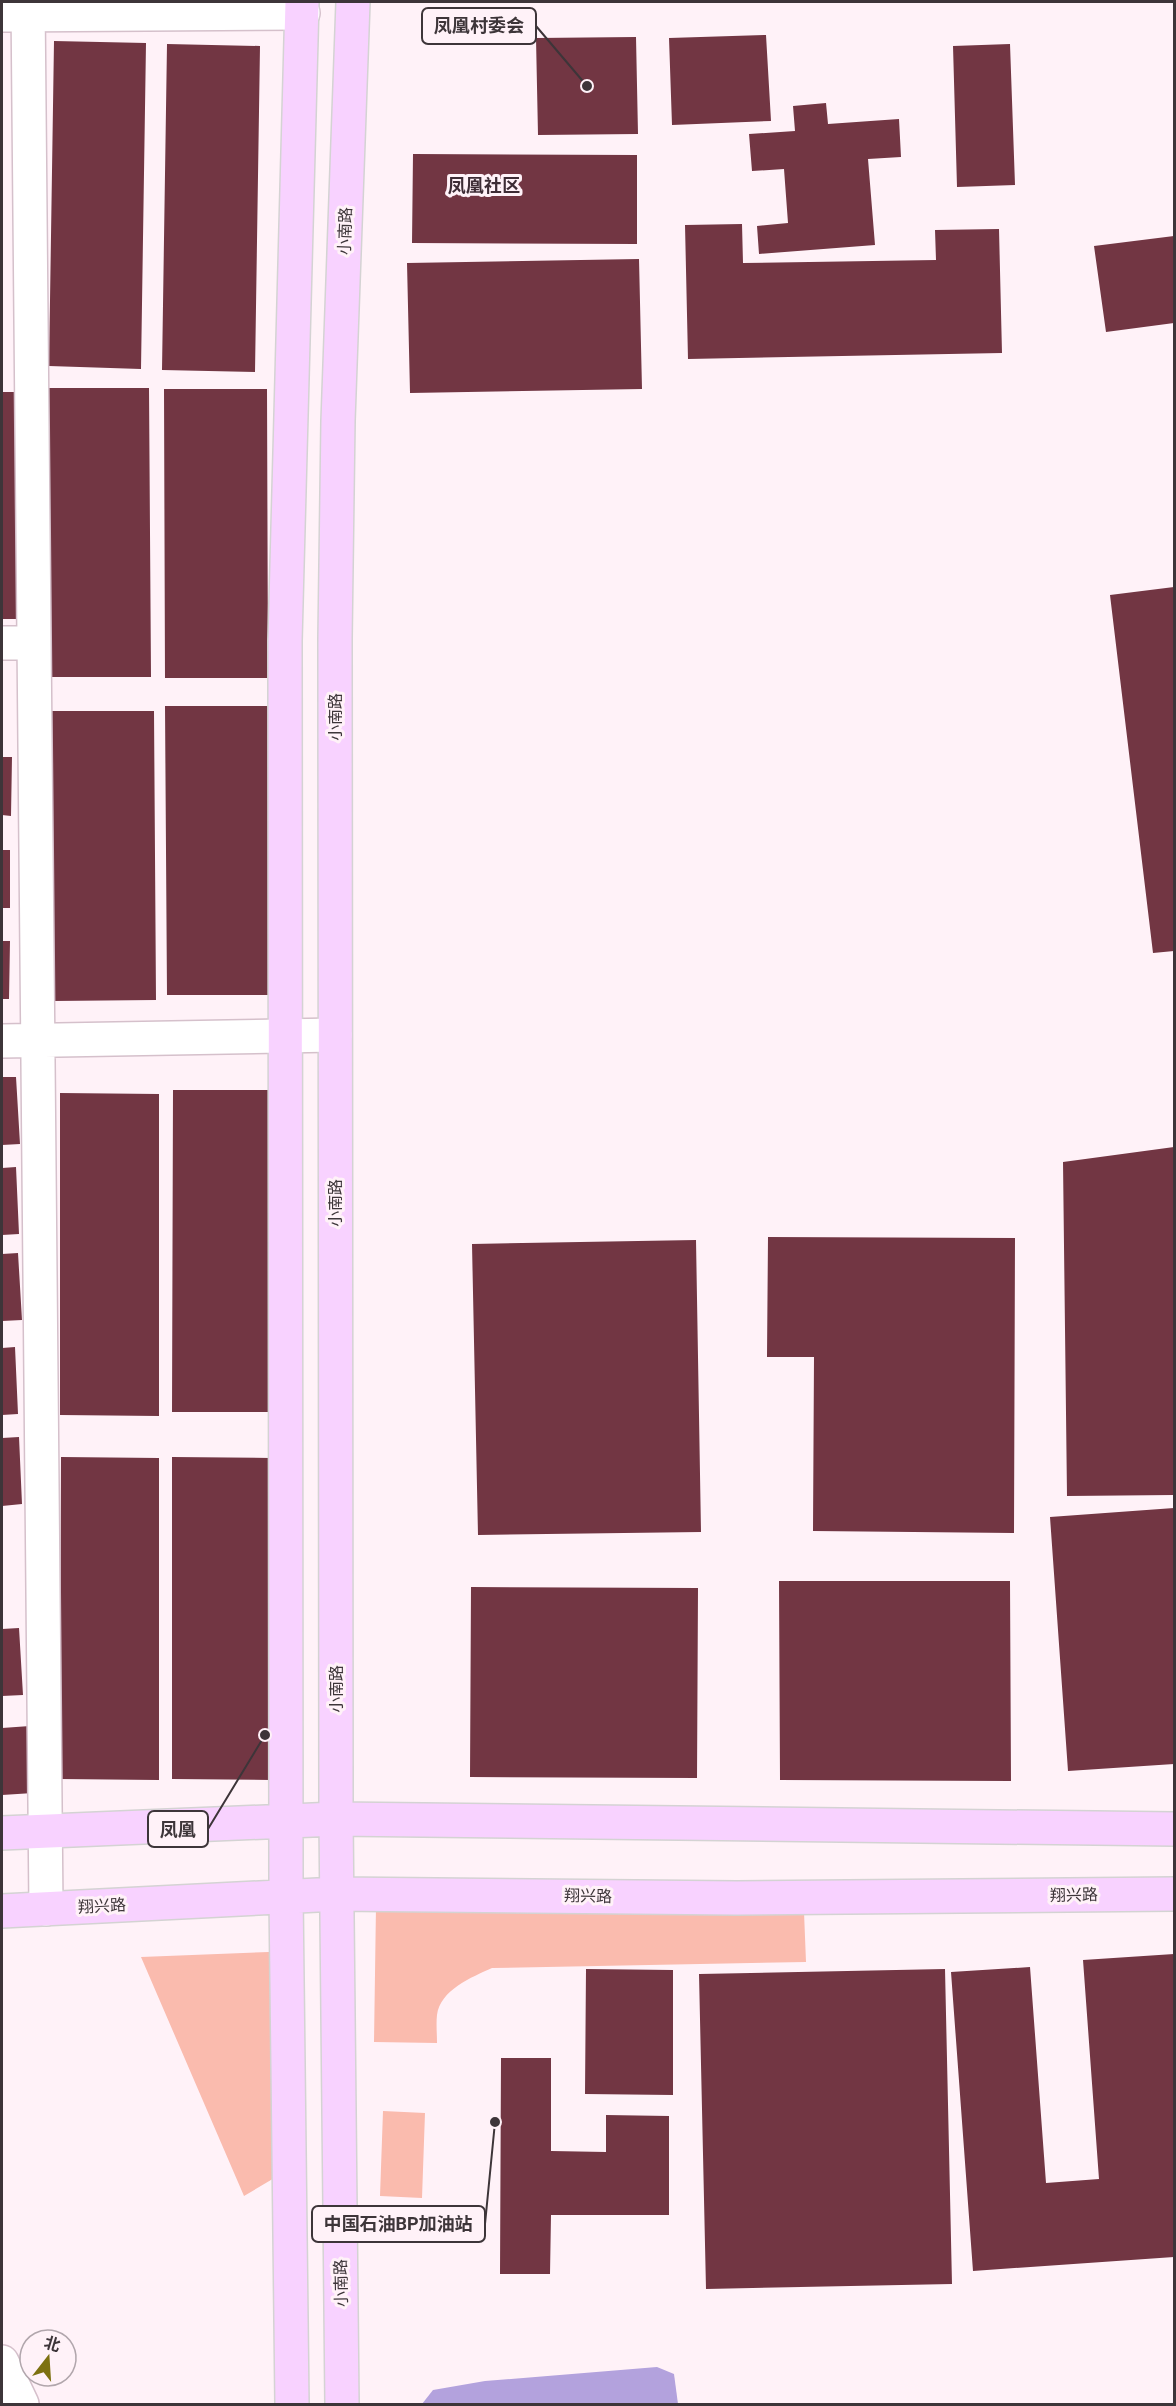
<svg xmlns="http://www.w3.org/2000/svg" width="1176" height="2406" viewBox="0 0 1176 2406" font-family="Roboto,'Noto Sans SC',sans-serif">
<style>
.green{fill:#fabbae}
.water{fill:#b3a2dd}
.building{fill:#723643}
.lines{fill:none;stroke-linecap:round;stroke-linejoin:round}
.minor-casing{stroke:#d5c0cb;stroke-width:36}
.major-casing{stroke:#d4d3d3;stroke-width:36}
.minor{stroke:#fff;stroke-width:33}
.major{stroke:#f8d2ff;stroke-width:33}
.labels{text-anchor:middle;dominant-baseline:central;stroke-width:6;stroke-linejoin:round;paint-order:stroke}
.street-label{font-size:16px;fill:#3d3539;stroke:#fff2f8}
.neighbourhood-label{font-size:18px;font-weight:bold;fill:#3d2c35;stroke:#fff2f8}
.leader{fill:none;stroke:#3d3539;stroke-width:2}
.callout-dot{fill:#3d3539;stroke:#fff2f8;stroke-width:2}
.callout{fill:#fff2f8;stroke:#3d3539;stroke-width:2}
.callout-label{font-size:18px;text-anchor:middle;font-weight:bold;fill:#3d3539}
</style>
<rect width="100%" height="100%" fill="#fff2f8"/>
<path class="green" d="M376,1906L804,1912L806,1962L492,1968C472,1977 440,1990 437,2015C436,2024 437,2034 437,2043L374,2042Z
M269,1952L276,2177L244,2196L141,1957Z
M383,2111L425,2113L422,2198L380,2196Z"/>
<path class="water" d="M657,2367L674,2374L678,2404H422L433,2390L485,2381Z"/>
<path class="building" d="M766,35L771,121L672,125L669,38Z
M636,37L638,134L538,135L536,38Z
M54,41L146,43L141,369L49,366Z
M167,44L260,46L255,372L162,370Z
M1010,44L1015,185L957,187L953,46Z
M826,103L828,124L899,119L901,157L868,159L875,245L759,254L757,226L788,223L784,169L752,171L749,134L795,131L793,106Z
M413,154L637,155V244L412,243Z
M742,224L743,263L936,260L935,230L999,229L1002,353L688,359L685,225Z
M1174,236V323L1106,332L1094,246Z
M639,259L642,389L410,393L407,263Z
M47,388H149L151,677H48Z
M164,389H267L268,678H165Z
M2,392H17L19,619H2Z
M1174,587V951L1153,953L1110,595Z
M165,706H268L270,995H167Z
M52,711H154L156,1000L53,1001Z
M2,757H12L11,816L2,815Z
M2,850H10V908H2Z
M2,941H10L9,999H2Z
M2,1077H16L20,1144L2,1145Z
M173,1090H271V1412H172Z
M60,1093L159,1094V1416L60,1415Z
M1174,1147V1495L1067,1496L1063,1162Z
M16,1167L19,1234L2,1235V1168Z
M768,1237L1015,1238L1014,1533L813,1531L814,1357H767Z
M696,1240L701,1532L478,1535L472,1244Z
M18,1253L22,1320L2,1321V1254Z
M15,1347L18,1414L2,1415V1348Z
M19,1437L22,1504L2,1506V1438Z
M61,1457L159,1458V1780L60,1779Z
M172,1457L271,1458V1780L172,1779Z
M1174,1508V1764L1068,1771L1050,1517Z
M779,1581H1010L1011,1781L780,1780Z
M471,1587L698,1588L697,1778L470,1777Z
M19,1628L23,1695L2,1696V1629Z
M30,1726L33,1793L2,1795V1728Z
M1174,1954V2257L973,2271L951,1972L1030,1967L1046,2183L1099,2179L1083,1960Z
M586,1969L673,1970V2095L585,2094Z
M945,1969L952,2284L706,2289L699,1974Z
M501,2058H551V2151L606,2152V2115L669,2116V2215H551L550,2274H500Z"/>
<g class="lines">
<g class="minor-casing">
<path id="minor" d="M28,2L46,1909
M2,15L303,13
M2,643H34
M2,1041L335,1035
M2,2362L22,2404"/>
</g>
<g class="major-casing">
<path id="major" d="M2,1833L336,1819L1174,1829
M2,1911L337,1894L737,1898L1174,1894
M292,2404L286,1895L285,641L302,2
M342,2404L336,1819L335,639L338,421L353,2"/>
</g>
<use href="#minor" class="minor"/>
<use href="#major" class="major"/>
</g>
<g class="labels">
<g class="street-label">
<text transform="translate(345 231) rotate(-88)">小南路</text>
<text transform="translate(335 717) rotate(-90)">小南路</text>
<text transform="translate(335 1203) rotate(-90)">小南路</text>
<text transform="translate(336 1689) rotate(-90)">小南路</text>
<text transform="translate(1074 1895) rotate(-1)">翔兴路</text>
<text transform="translate(588 1896) rotate(1)">翔兴路</text>
<text transform="translate(102 1906) rotate(-3)">翔兴路</text>
<text transform="translate(341 2283) rotate(-91)">小南路</text>
</g>
<g class="neighbourhood-label">
<text x="484" y="185">凤凰社区</text>
</g>
</g>
<path class="leader" d="M587 86L536 26M265 1735L208 1829M495 2122L485 2224"/>
<g class="callout-dot">
<circle cx="587" cy="86" r="6"/>
<circle cx="265" cy="1735" r="6"/>
<circle cx="495" cy="2122" r="6"/>
</g>
<g class="callout">
<rect x="422" y="8" width="114" height="36" rx="6"/>
<rect x="148" y="1811" width="60" height="36" rx="6"/>
<rect x="312" y="2206" width="173" height="36" rx="6"/>
</g>
<g class="callout-label">
<text x="479" y="32">凤凰村委会</text>
<text x="178" y="1836">凤凰</text>
<text x="398" y="2230">中国石油BP加油站</text>
</g>
<rect width="1176" height="2406" fill="none" stroke="#3d3539" stroke-width="6"/>
<g transform="translate(48 2358) rotate(17)"><circle r="28" fill="#fff2f8" stroke="#b1a6ac" stroke-width="1.5"/>
<path d="M0-4.5L10 22L0 15L-10 22Z" fill="#7d7111"/>
<text y="-9" font-size="16" font-weight="bold" text-anchor="middle" fill="#3d3539">北</text>
</g>
</svg>
